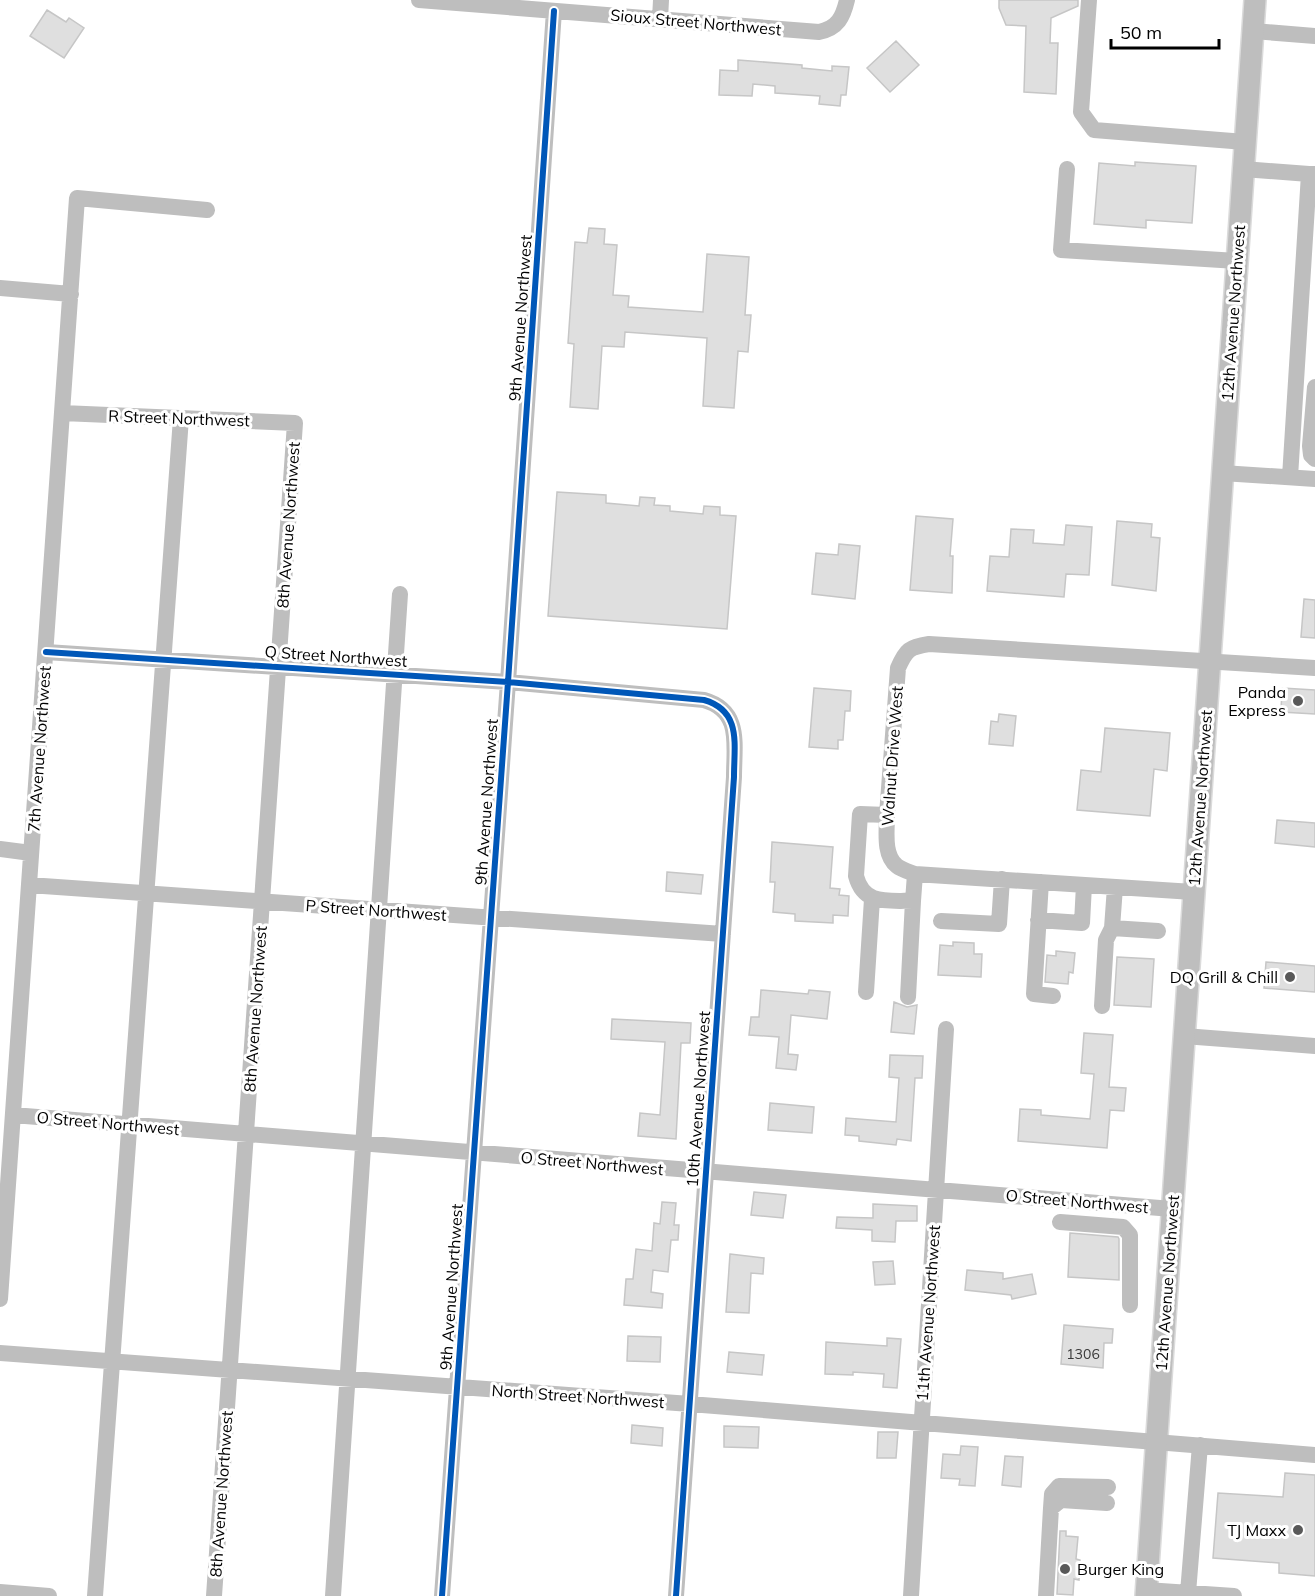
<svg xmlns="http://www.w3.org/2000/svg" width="1315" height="1596" viewBox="0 0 1315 1596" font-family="Mulish,sans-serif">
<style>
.building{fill:#dfdfdf;stroke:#c6c6c6;stroke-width:1.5}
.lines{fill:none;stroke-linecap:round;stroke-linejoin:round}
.major-casing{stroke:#dbdbdb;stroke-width:24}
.minor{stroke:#bebebe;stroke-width:16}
.major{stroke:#bebebe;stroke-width:21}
.cycleway-casing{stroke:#fff;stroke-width:10}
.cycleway{stroke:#0057b8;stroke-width:6}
.poi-dot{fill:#595959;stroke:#fff;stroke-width:2}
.labels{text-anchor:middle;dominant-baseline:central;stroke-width:6;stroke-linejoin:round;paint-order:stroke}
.number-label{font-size:14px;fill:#383838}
.street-label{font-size:16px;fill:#000;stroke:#fff}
.poi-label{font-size:16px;fill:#000;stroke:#fff;text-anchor:end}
</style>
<rect width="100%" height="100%" fill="#fff"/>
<path class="building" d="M999,0H1078V6L1051,18L1050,43H1058L1056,94L1024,92L1026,26L1006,25L999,8Z
M47,10L66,22L69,18L84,28L64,58L30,36Z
M896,41L919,65L890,92L867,68Z
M738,60L802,65V68L832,71V66L849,67L846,95H841L840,106L819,104L820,96L775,93V86L753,84L752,96L719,95L720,70L738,71Z
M1135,162L1196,166L1192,223L1146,220V228L1094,224L1099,163L1135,166Z
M589,228L605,229L604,244L617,245L613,295L629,296L628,307L703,312L707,254L749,257L745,315H751L748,352L738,351L734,408L703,406L707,338L625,332L624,347L602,346L598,409L570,407L574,344L568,343L575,242L587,243Z
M557,492L606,495V503L639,506L640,497L655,498L654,505L670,506V511L703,514L704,506L720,507V515L736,516L727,629L548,616Z
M916,516L953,519L950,556H953L952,593L910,590Z
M1117,521L1152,524L1151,537L1160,538L1156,591L1112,585Z
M1066,525L1092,527L1089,575L1066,574L1064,597L987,591L990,556L1009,557L1011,529L1034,530L1033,543L1064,545Z
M839,544L860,546L855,599L812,594L816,553L838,555Z
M1304,599L1315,600V638L1301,637Z
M814,688L851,691L850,711H845L843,740H838V749L809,747Z
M1282,688L1315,690V714L1281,712Z
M999,714L1016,716L1013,746L989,744L991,721L998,722Z
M1105,728L1170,733L1167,771L1154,769L1150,816L1077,810L1081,770L1101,772Z
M1277,820L1315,823V847L1275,843Z
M772,842L833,847L830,888L840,889L839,895L849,896L848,916L833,915V923L795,921V914L773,912L775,882H770Z
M667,872L703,875L701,894L666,891Z
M953,942L974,943V954H982L981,977L938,975L940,945L953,946Z
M1056,951L1075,953L1073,973L1069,972L1068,984L1045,982L1047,955L1056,956Z
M1117,957L1154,959L1151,1007L1114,1005Z
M1266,962L1315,966V992L1264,988Z
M761,990L808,994L809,990L830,992L827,1019L791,1015L788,1054L798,1055L796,1070L776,1068L779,1037L749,1035L751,1017H759Z
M894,1002L907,1007L917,1005L914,1034L891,1032Z
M612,1019L691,1023L690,1043H681L676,1139L638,1136L640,1113L660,1115L665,1042L611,1039Z
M1084,1033L1113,1035L1109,1087L1126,1088L1124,1111L1110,1110L1107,1148L1018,1141L1020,1109L1041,1110V1115L1090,1119L1094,1074L1081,1073Z
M890,1055L923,1056L922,1078H915L911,1141L897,1139L896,1145L859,1141V1136L845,1135L846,1118L896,1122L899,1078L889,1077Z
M770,1103L814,1107L812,1133L768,1130Z
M754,1192L786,1195L783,1218L751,1215Z
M662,1202L676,1203L674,1225H679L678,1240H671L668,1272L653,1270L651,1292L663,1294L662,1308L624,1305L626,1279H633L636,1249L652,1251L654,1223L660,1224Z
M873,1204L917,1206V1221H896L895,1242L872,1241V1230L836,1228L837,1217L873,1218Z
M1070,1233L1118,1237L1119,1239V1280L1068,1277Z
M730,1254L764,1258L763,1274L751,1273L749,1313L726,1312Z
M893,1261L895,1284L875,1285L873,1262Z
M967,1270L1003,1273V1279L1032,1274L1036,1294L1012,1299L1011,1295L965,1290Z
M1064,1325L1113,1329L1112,1343H1104L1103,1368L1061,1364Z
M628,1336L661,1337L660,1362L627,1361Z
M887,1338L901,1339L897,1388L883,1387L884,1374L853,1372V1375L825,1374L826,1342L887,1346Z
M729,1352L764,1355L762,1375L727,1372Z
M632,1425L663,1428L662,1446L631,1443Z
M724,1426L759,1427L758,1448L724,1447Z
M878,1432H898L896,1458H877Z
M961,1446L978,1447L975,1486L959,1485L960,1479L941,1478L943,1454L960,1455Z
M1005,1456L1023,1457L1021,1487L1002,1485Z
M1285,1473L1315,1475V1576L1279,1573V1563L1213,1558L1218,1493L1283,1497Z
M1060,1531H1066V1536L1078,1537L1076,1559L1080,1560L1079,1580L1074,1579L1073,1595L1057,1594Z"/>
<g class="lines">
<g class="major-casing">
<path id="major" d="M1146,1596L1255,0"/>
</g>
<path class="minor" d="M419,0L819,32C838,28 843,17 847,0
M1089,0L1081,112L1094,130L1245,142
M660,19L661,0
M1253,31L1315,36
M1067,169L1061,250L1237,261
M1243,169L1309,174
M0,288L71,294
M1315,387L1310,446L1311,455L1315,459
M62,413L295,423L214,1596
M1222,473L1315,479
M1290,477L1309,174H1315
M46,652L508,682L704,700C742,711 734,744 734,777L676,1596
M887,815L860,814L856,876C864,906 888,900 913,901L915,874
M0,849L31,853
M1041,882L1034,994L1053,996
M29,885L723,934
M1115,887L1112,928L1158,931
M1193,892L915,874C910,872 902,870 897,866C883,855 887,831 887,815L898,668C906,650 909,647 929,644L1315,668
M1038,920L1082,923L1084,885
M941,921L999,924L1002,879
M866,992L872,899
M908,997L913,901
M1102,1006L1106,940L1112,928
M1184,1036L1315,1046
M13,1115L1172,1209
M1060,1222L1123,1227L1130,1235V1305
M0,1299L77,198L207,210
M0,1353L690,1404L1315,1455
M1051,1508L1052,1494L1059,1486L1108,1487
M1146,1590L1234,1596
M0,1592L49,1596
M1188,1593L1200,1445
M95,1596L181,418
M333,1596L400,594
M442,1596L508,682L554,11
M911,1596L946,1029
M1046,1596L1051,1508L1061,1500L1107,1503"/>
<use href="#major" class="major"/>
<g class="cycleway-casing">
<path id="cycleway" d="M46,652L508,682L704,700C742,711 734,744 734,777L676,1596
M442,1596L508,682L554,11"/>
</g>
<use href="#cycleway" class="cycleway"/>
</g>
<g class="poi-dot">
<circle cx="1298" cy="701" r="6"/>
<circle cx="1290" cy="977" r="6"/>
<circle cx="1298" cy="1530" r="6"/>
<circle cx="1065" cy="1569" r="6"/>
</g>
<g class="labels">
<g class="number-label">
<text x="1083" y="1354">1306</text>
</g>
<g class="street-label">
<text transform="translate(696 22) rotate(5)">Sioux Street Northwest</text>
<text transform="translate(1233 313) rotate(-86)">12th Avenue Northwest</text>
<text transform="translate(520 318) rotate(-86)">9th Avenue Northwest</text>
<text transform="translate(179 418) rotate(2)">R Street Northwest</text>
<text transform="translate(288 525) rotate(-86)">8th Avenue Northwest</text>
<text transform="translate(336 656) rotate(4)">Q Street Northwest</text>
<text transform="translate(39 749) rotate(-86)">7th Avenue Northwest</text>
<text transform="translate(892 756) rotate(-86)">Walnut Drive West</text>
<text transform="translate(1200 798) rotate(-86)">12th Avenue Northwest</text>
<text transform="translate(486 802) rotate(-86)">9th Avenue Northwest</text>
<text transform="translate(376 910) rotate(4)">P Street Northwest</text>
<text transform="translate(255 1009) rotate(-86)">8th Avenue Northwest</text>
<text transform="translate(698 1099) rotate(-86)">10th Avenue Northwest</text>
<text transform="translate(108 1123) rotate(5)">O Street Northwest</text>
<text transform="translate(592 1163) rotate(5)">O Street Northwest</text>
<text transform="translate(1077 1201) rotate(5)">O Street Northwest</text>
<text transform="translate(1167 1283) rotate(-86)">12th Avenue Northwest</text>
<text transform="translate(451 1287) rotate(-86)">9th Avenue Northwest</text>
<text transform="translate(928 1313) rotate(-86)">11th Avenue Northwest</text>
<text transform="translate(578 1396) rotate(4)">North Street Northwest</text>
<text transform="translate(221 1494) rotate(-86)">8th Avenue Northwest</text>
</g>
<g class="poi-label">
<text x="1286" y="692">Panda<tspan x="1286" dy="18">Express</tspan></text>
<text x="1278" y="977">DQ Grill &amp; Chill</text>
<text x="1286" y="1530">TJ Maxx</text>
<text x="1077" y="1569" text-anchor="start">Burger King</text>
</g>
</g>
<path d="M1111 39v9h108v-9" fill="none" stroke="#000000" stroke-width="3"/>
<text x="1120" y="39" font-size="18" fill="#000000" stroke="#ffffff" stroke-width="4.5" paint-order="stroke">50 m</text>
</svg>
